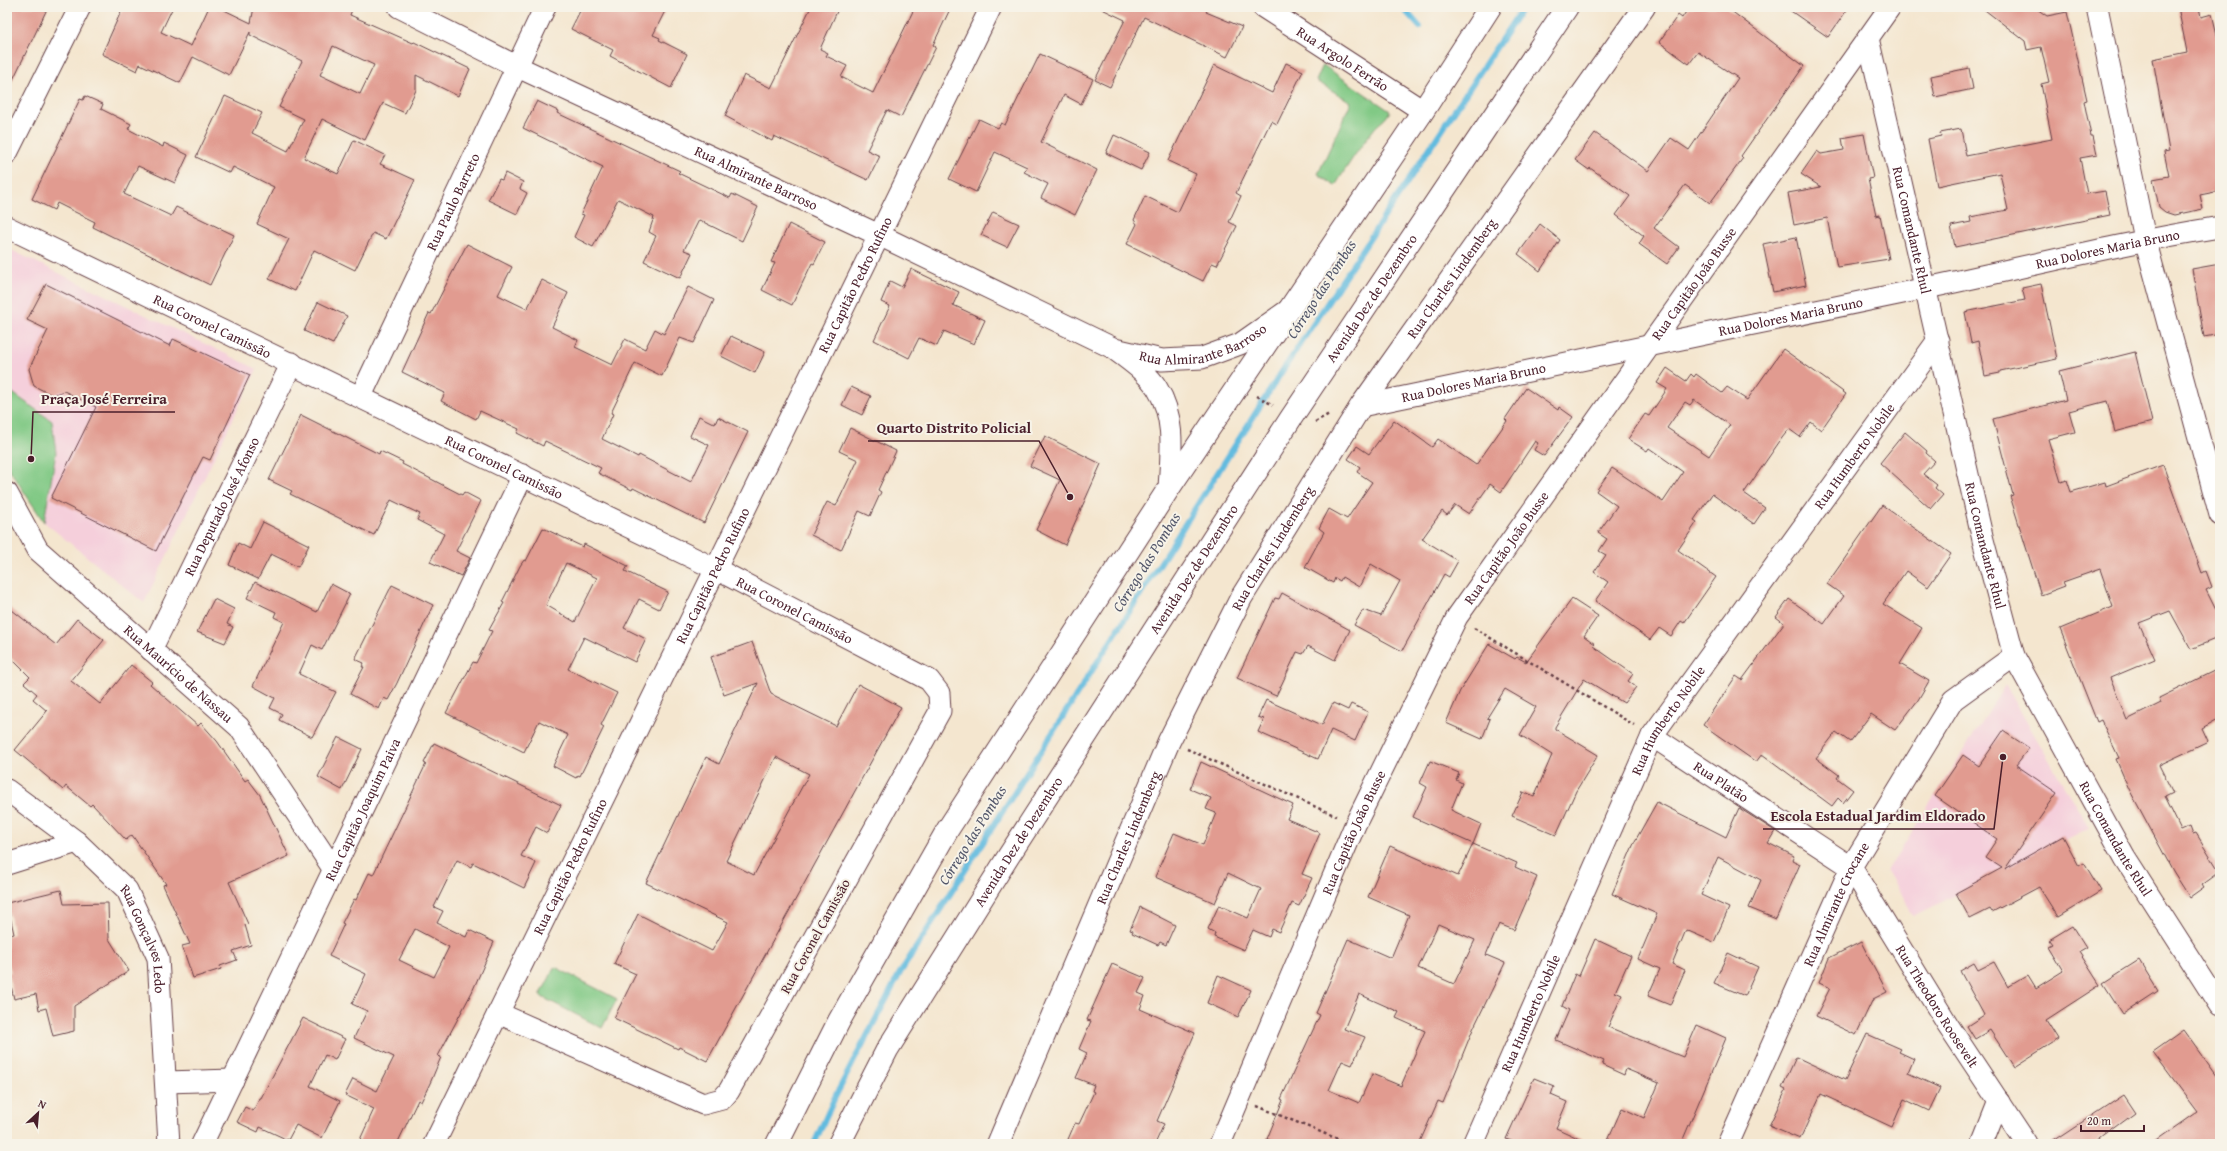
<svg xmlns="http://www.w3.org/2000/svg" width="2227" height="1151" viewBox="0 0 2227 1151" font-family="'Gentium Book Plus',serif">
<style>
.built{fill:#f5cfdb}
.green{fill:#81c985;stroke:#667458}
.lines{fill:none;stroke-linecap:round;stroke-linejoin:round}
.stream{stroke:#62bbdf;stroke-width:6}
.building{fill:#e19b90;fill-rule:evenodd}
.street-casing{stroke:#643d44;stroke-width:23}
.secondary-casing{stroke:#643d44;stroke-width:24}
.highway-casing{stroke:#643d44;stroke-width:24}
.path{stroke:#643d44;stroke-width:2.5;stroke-dasharray:3 3;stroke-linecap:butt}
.street{stroke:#fff;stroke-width:21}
.secondary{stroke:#fff;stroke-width:22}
.highway{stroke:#fff;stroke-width:22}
.labels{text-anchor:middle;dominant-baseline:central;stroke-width:4;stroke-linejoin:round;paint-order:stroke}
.street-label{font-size:14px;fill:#4a1f2b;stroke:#f7f3e8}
.water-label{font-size:15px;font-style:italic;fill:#52566a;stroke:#f7f3e8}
.leader{fill:none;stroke:#4a1f2b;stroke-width:1.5}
.callout-dot{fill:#4a1f2b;stroke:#f7f3e8;stroke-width:1.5}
.callout-label{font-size:15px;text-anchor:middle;font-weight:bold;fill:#4a1f2b;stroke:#f7f3e8;stroke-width:4;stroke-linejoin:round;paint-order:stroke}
</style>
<rect width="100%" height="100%" fill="#f7f3e8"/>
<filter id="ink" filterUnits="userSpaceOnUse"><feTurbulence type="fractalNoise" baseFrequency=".025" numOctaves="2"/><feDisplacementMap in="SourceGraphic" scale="8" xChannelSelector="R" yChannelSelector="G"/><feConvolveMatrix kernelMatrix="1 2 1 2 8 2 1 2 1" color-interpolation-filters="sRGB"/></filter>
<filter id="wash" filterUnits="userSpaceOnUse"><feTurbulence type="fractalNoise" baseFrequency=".012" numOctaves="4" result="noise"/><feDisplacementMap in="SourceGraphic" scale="16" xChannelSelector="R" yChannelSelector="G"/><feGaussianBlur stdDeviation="0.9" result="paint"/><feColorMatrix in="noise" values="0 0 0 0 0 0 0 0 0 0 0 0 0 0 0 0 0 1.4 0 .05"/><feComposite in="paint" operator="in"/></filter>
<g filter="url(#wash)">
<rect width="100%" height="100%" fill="#f4e6cf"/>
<path class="built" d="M7,248L257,369L144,603L44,522L56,453L52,422L7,389Z
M2005,685L2089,828L1914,916L1887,871Z"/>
<path class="green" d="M1323,65L1390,111C1386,120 1380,122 1374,129C1360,147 1347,166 1335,186L1318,174L1351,102L1316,81Z
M7,389L52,421L56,453L44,522L7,466Z
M555,967L617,999L602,1028L540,996Z"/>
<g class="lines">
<path class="stream" d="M1402,7L1420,27
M814,1144L835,1097L900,973L1281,373L1523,7"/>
</g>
<g id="blocks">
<path class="building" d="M7,7H48L7,92Z
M123,7H173L161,32L191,46L209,7H218L251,23L254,7H353L350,15L413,43L414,42L470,69L458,96L416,75V90L405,113L383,103L365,140L322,119L304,158L338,174L354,140L385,155L380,164L415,180L386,239L373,233L355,270L314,250L295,291L269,279L289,239L257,224L274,187L233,167L230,173L196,157L225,96L262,113L252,133L288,151L304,119L279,107L302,61L250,35V32L229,75L193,57L180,83L140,64L137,71L102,54ZM333,46L374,65L360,94L320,75Z
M582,7H667L653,35L660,38L659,40L687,54L671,88L610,56L613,50L571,29Z
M811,7H839L820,49L828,53L826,56L847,66L841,77L873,93L915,7H951L933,45L936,47L901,117L887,110L867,150L880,156L868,180L774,136L772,141L725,116L744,75L771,88Z
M1098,7H1209L1206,12L1242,27L1227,57L1144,17L1110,87L1095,80L1125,20Z
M1689,7H1726L1804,66L1741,156L1743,158L1710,203L1685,185L1654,228L1679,247L1667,264L1639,244L1644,236L1616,215L1630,196L1590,168L1589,170L1575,160L1595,133L1648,171L1671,138L1689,150L1738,78L1698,52L1689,64L1659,42L1678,15L1682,18Z
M1785,7H1849L1828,37Z
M1981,7H2034L2047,16L2067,12L2087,100L2084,101L2091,136H2093L2097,155L2080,158L2087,194L2105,191L2110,215L1955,247L1951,226L1971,222L1970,217L2008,210L2000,173L1937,186L1928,139L1941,136L1940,133L1961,129L1966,156L2052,139L2041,84L2049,82L2041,47L2027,50L2025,41Z
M2178,7H2199L2201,17L2212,14L2220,47V191L2200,195L2203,209L2174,215L2165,212L2159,207L2153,179L2169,176L2164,152L2169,151L2153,59L2187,52Z
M1040,54L1093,79L1081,104L1064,95L1041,142L1097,170L1075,215L1041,198L1048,184L1024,172L1027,167L995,152L976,192L949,179L979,119L998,128L1001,123L1005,125Z
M1286,63L1303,71L1277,124L1271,121L1236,193L1241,196L1229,222L1237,226L1217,265L1212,263L1203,281L1127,244L1137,224L1134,220L1145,196L1178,212L1196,174L1168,161L1214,65L1272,93Z
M1969,68L1973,89L1935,97L1931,76Z
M85,96L103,104L101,109L131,124L128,129L163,147L164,143L188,155L175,183L138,166L124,194L171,216L176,207L234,235L210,285L93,227L95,222L57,203L54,210L32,199L80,99L83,100Z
M537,101L558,111L557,113L680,171L678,173L730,198L732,194L758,207L742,241L699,220L684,250L692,253L680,278L644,261L656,236L649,232L654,217L618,199L593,247L574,237L584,215L581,214L603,167L523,128Z
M1864,134L1873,178L1868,179L1876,216L1880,215L1889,259L1837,267L1827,218L1794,225L1788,193L1821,187L1801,174L1817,151L1821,154L1844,150L1842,138Z
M1114,135L1150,152L1141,170L1106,153Z
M505,173L523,182L520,189L527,193L517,214L488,200L499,179L502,180Z
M993,212L1019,224L1007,247L981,235Z
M789,224L825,242L814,264L812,263L792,305L762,290L775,263L771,262Z
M1540,224L1560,240L1540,271L1518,254Z
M1796,237L1806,285L1773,292L1763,244Z
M467,244L512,267L498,295L527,309L542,280L568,293L552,327L578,340L575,347L612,365L625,339L645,349L655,329L664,334L688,287L714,300L694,343L680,338L662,376L635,363L611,413L613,414L602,439L638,457L639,455L691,482L709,445L690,436L699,416L715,424L718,417L748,432L704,523L633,488L632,490L598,473L601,468L545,441L543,446L517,433L519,429L480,411L476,419L441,401L445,393L402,372L429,313L431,314Z
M2220,264V334L2204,337L2192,269Z
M911,269L959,292L953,305L985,320L974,344L944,331L937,346L919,338L909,358L874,340L890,306L881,302L890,281L902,287Z
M46,284L170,346L173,339L250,375L210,460L203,457L156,551L51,498L96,407L64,391L52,395L34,386L29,369L48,330L27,320Z
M2041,284L2057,359L2000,371V373L1985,376L1978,341L1971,343L1965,312L2025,300L2022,288Z
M318,302L347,316L333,344L304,331Z
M731,336L765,352L755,373L721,356Z
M1783,349L1846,394L1821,430L1811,422L1800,437L1789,429L1782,438L1744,493L1765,508L1754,524L1712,494L1694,520L1697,522L1678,550L1716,577L1684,623L1681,621L1671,636L1659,628L1650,640L1595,601L1608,582L1594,572L1606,555L1599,551L1607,539L1598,533L1617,506L1596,491L1612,468L1663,502L1683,472L1649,448L1647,451L1628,439L1645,414L1649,416L1667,389L1657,383L1667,368L1686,381L1691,374L1694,377L1696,374L1722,393L1727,387L1747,400ZM1694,400L1730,425L1709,456L1667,428L1685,402L1690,405Z
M2135,352L2152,422L2115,432L2107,401L2069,411L2075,432L2048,439L2061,482L2067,480L2071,492L2105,482L2106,486L2163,465L2202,573L2206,571L2212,587L2206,590L2220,618V637L2191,649L2170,611L2139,623L2155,659L2110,678L2127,720L2161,703L2159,698L2220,668V718L2202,728L2208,741L2206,743L2159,765L2173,793L2165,797L2181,830L2190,826L2193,834L2196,833L2220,872L2202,885L2204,888L2190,898L2173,871L2129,789L2116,759L2119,758L2101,720L2097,722L2060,629L2113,607L2100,569L2063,582L2065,586L2041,595L2010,496L2013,495L1993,419L2066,400L2059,371Z
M851,387L871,396L862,415L842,405Z
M1526,388L1558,410L1559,407L1573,417L1544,456L1534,450L1538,443L1535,441L1501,492L1490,484L1469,514L1455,505L1447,515L1442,511L1422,539L1458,561L1449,577L1444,574L1402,651L1354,625L1363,610L1381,616L1400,581L1371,564L1359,587L1342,577L1340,581L1335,578L1333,583L1305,567L1324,532L1319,528L1329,509L1347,519L1372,482L1357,472L1360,467L1348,459L1357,446L1369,454L1394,420L1432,447L1438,439L1476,465L1507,421L1505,419Z
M301,415L379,454L380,451L403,462L402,464L462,495L464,492L481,501L456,551L470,558L461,576L430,562L444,534L417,520L420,514L391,500L374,535L290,494L292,491L269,480Z
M850,428L896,451L878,490L881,492L870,516L859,511L841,550L811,535L827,502L836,506L858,460L839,451Z
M1905,432L1927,451L1926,453L1935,461L1923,474L1937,485L1935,488L1943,495L1931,509L1880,463Z
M1045,436L1101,464L1065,545L1036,530L1060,480L1030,466Z
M1882,505L1951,554L1928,587L1906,571L1883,604L1922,628L1900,664L1929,681L1918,700L1895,730L1871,714L1850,742L1836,732L1816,758L1839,775L1837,778L1853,790L1843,803L1838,798L1832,806L1762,754L1756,762L1703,725L1736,676L1742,680L1784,623L1776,617L1789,599L1824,624L1844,596L1827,584Z
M263,522L309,545L298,567L271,554L258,579L229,565L238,543L250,549Z
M543,528L583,547L584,544L628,566L625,571L668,592L659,609L639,599L624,628L646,639L635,662L584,637L568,669L617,693L601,725L604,727L580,776L578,775L576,778L553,766L568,735L539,721L524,752L446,713L473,662L476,663L492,631L489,630L504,603L502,602L520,566L524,560L526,561ZM566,563L597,578L575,622L546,605Z
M255,582L317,612L331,584L350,594L322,650L312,645L299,674L336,692L312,737L279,720L282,714L270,708L275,698L253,686L284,622L274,617L276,612L247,598Z
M392,585L433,605L397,683L388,700L384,698L379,709L350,694L364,667H362L364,663L355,659Z
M1282,593L1350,630L1335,660L1308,646L1303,654L1297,652L1276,696L1237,678L1275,598L1279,599Z
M214,599L234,609L227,624L233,627L225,643L197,632Z
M1572,599L1598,616L1584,636L1595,644L1593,646L1633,674L1628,681L1636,687L1624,703L1584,679L1555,727V729L1598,755L1576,791L1556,835L1512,816L1523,792L1534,797L1552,755L1520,735L1536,707L1505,689L1487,718L1490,719L1482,739L1446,723L1460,691L1489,644L1515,659L1517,657L1526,662Z
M7,606L56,645L77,619L104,640L71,681L100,704L131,665L152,682L150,684L198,726L201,723L217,741L245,781L248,779L260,795L289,856L229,882L248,924L245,925L251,945L233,951L237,960L220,966L221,969L193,978L182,946L190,944L163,885L166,884L132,835L126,840L92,804L90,806L66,786L63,790L15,750L47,711L33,699L37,694L24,683L30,677L7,654Z
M752,642L771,694L836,726L858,684L901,707L707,1061L679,1047L678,1049L614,1018L636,974L614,964L638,914L712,951L728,922L646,883L706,757L719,764L758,683L724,695L711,657ZM776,757L809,774L754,875L726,861Z
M1266,700L1322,725L1333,703L1348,710L1351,704L1368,712L1355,741L1331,730L1318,759L1258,732L1264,719L1258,717Z
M2003,731L2029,748L2016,765L2057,793L2005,869L2063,836L2079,866L2084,863L2101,891L2058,917L2039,887L1992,912L1990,909L1970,919L1956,893L2002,868L1985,857L1997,839L1935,796L1963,755L1979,766Z
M338,737L362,749L342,790L318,777Z
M434,743L561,805L547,833L536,827L521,856L536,863L524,888L473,863L471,867L457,860L435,905L434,907L443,911L437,923L466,937L469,930L494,942L472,992L438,1056L441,1057L431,1081L421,1102L418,1100L397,1144H358L374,1109L345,1095L353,1079L377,1091L394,1057L354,1038L367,1011L352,1004L366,974L329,956L344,924L342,923L354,899L356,900L369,873L373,875L426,764L424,763ZM415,929L449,947L434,977L399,960Z
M1430,761L1459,773L1456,780L1462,783L1451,810L1481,824L1473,844L1413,817L1427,787L1420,783Z
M1201,762L1293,805L1287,819L1320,833L1302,874L1312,878L1299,906L1292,903L1279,932L1272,929L1269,937L1253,930L1244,950L1214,937L1215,933L1208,929L1219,905L1248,918L1261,889L1228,873L1215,903L1155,877L1174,833L1203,845L1216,813L1206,809L1211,798L1190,789Z
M1657,802L1726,837L1739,808L1775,831L1768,843L1794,856L1792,860L1800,864L1776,919L1749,908L1761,880L1718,857L1701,895L1729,908L1714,942L1686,930L1672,964L1685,970L1670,1005L1648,996L1660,969L1638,959L1657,914L1612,894L1635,841Z
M1473,844L1517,863L1515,867L1537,877L1514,930L1499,924L1486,955L1505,963L1473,1029L1443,1103L1438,1101L1419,1144H1279L1267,1139L1283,1100L1281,1099L1320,1015L1316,1013L1348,939L1391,958L1409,915L1368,897L1390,846L1458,876ZM1438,924L1475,940L1454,984L1418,968ZM1359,994L1399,1012L1396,1018L1425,1031L1401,1086L1372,1074L1359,1103L1329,1090L1342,1061L1352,1065L1365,1037L1344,1029Z
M61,890L64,904L108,903L109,939L129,971L74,1006V1031L53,1036L46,1008L39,1010L36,994L14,999L8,973L11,972L7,959V936L14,934L7,903Z
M1140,907L1175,925L1166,945L1160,942L1158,945L1132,933L1133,931L1130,930Z
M2072,926L2086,948L2079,952L2100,985L2046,1020L2058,1039L2014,1067L1990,1030L1975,1039L1967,1026L1984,1015L1960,971L1974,963L1978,970L1994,962L2008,987L2028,975L2036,988L2063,971L2048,946L2052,944L2049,940Z
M1595,939L1631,956L1615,992L1622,995L1608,1027L1683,1057L1697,1025L1726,1038L1681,1144H1606L1622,1108L1644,1118L1659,1083L1626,1069L1624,1075L1602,1065L1604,1061L1556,1040L1569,1010L1562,1006L1575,974L1579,976Z
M1861,942L1887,992L1873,999L1856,1035L1816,1016L1830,988L1819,983L1829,958Z
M1728,953L1758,967L1745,996L1714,983Z
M2139,960L2158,991L2123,1014L2103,983Z
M1112,964L1145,978L1138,993L1145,996L1140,1009L1195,1033L1157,1121L1164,1124L1155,1144H1066L1075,1123L1079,1124L1094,1092L1092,1091L1094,1085L1076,1078L1087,1053L1079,1049L1091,1021L1087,1020Z
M1218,975L1251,990L1238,1017L1207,1003Z
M303,1018L345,1039L335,1060L325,1055L310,1086L340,1101L322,1138L296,1125L288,1140L260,1127L258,1132L237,1122L245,1107L253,1111L260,1098H261Z
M2184,1030L2220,1080V1144H2150L2197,1111L2153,1052Z
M1867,1034L1901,1049L1899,1052L1914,1059L1908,1073L1940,1088L1929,1111L1904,1099L1892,1127L1821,1094L1800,1139L1769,1126L1786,1090L1782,1088L1796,1057L1845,1080Z
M1534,1078L1554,1086L1551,1095L1567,1102L1556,1128L1591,1144H1519L1506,1139Z
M2123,1095L2135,1113L2093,1144H2049Z"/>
</g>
</g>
<g filter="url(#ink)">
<use href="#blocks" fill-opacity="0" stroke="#643d44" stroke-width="1"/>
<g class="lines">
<g class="street-casing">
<g id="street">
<path id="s1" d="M399,7L518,67L879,235L1113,348C1128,360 1147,372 1157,388C1176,418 1171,454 1169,488"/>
<path id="s2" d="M1263,7L1423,111"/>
<path d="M2097,7L2145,239L2220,515"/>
<path id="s3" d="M1868,38L1983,540L2014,656L2125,858L2220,1006"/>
<path d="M7,153L80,7"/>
<path id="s4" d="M7,227L716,569L929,680L939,693L940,711L729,1091L722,1099L703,1104L498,1013"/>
<path id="s5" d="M1119,350L1162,360L1202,358L1240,344L1287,311"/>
<path id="s6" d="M361,396L545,7"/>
<path id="s7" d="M1361,406C1548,366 1735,328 1922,289C2022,268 2120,243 2220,227"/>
<path id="s8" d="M7,493L38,550L239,727L334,870"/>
<path id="s9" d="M151,650L292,363"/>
<path id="s10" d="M1652,736L1851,867L1948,1025L2027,1144"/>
<path id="s11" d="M7,790L77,842L127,890L158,958L169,1144"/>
<path d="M7,864L77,842"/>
<path d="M166,1082L233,1080"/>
<path id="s12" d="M202,1144L523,475"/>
<path id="s13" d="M434,1144L991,7"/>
<path id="s14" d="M1220,1144L1355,825L1457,617L1890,7"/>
<path id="s15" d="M1473,1144L1652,736L1938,340"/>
<path id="s16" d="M1728,1144L1851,867L1953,700L2014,656"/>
<path d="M1982,1144L1999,1101"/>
</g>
</g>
<g class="secondary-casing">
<g id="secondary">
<path id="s17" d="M998,1144L1169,741L1241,598L1361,406L1644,7"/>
</g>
</g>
<g class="highway-casing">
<g id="highway">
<path d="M777,1144L839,1021L948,829L1169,488L1423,111L1490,7"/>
<path id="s18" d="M839,1144L887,1050L1008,857L1291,418L1567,7"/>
</g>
</g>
<path class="path" d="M1257,396L1273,405
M1315,422L1329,414
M1474,628L1634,725
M1187,749L1336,816
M1257,1106L1350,1144"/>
<use href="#street" class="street"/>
<use href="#secondary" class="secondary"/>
<use href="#highway" class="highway"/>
</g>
</g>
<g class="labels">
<g class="street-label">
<text stroke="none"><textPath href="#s2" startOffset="95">Rua Argolo Ferrão</textPath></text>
<text stroke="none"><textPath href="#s1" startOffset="396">Rua Almirante Barroso</textPath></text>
<text stroke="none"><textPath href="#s6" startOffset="215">Rua Paulo Barreto</textPath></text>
<text stroke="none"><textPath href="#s3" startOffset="197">Rua Comandante Rhul</textPath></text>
<text stroke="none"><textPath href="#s7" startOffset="763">Rua Dolores Maria Bruno</textPath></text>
<text stroke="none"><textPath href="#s17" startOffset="981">Rua Charles Lindemberg</textPath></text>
<text stroke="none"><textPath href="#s14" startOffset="987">Rua Capitão João Busse</textPath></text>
<text stroke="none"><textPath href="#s13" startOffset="957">Rua Capitão Pedro Rufino</textPath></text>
<text stroke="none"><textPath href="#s18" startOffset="1000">Avenida Dez de Dezembro</textPath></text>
<text stroke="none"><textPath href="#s7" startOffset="439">Rua Dolores Maria Bruno</textPath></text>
<text stroke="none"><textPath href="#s4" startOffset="228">Rua Coronel Camissão</textPath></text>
<text stroke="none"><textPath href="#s5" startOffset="88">Rua Almirante Barroso</textPath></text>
<text stroke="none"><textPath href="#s7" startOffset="115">Rua Dolores Maria Bruno</textPath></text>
<text stroke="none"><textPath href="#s15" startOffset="791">Rua Humberto Nobile</textPath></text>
<text stroke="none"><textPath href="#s4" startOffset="552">Rua Coronel Camissão</textPath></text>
<text stroke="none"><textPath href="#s9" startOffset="160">Rua Deputado José Afonso</textPath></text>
<text stroke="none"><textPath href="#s3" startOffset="521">Rua Comandante Rhul</textPath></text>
<text stroke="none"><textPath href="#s17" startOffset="657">Rua Charles Lindemberg</textPath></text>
<text stroke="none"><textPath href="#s14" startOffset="663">Rua Capitão João Busse</textPath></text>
<text stroke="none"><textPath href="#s18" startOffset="676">Avenida Dez de Dezembro</textPath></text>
<text stroke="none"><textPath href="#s13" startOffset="633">Rua Capitão Pedro Rufino</textPath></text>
<text stroke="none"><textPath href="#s4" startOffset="876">Rua Coronel Camissão</textPath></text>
<text stroke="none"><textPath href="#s8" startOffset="252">Rua Maurício de Nassau</textPath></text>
<text stroke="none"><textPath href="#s15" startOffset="467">Rua Humberto Nobile</textPath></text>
<text stroke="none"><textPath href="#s10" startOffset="83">Rua Platão</textPath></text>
<text stroke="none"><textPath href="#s12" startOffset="371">Rua Capitão Joaquim Paiva</textPath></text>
<text stroke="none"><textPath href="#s14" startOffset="339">Rua Capitão João Busse</textPath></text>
<text stroke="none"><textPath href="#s17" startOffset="333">Rua Charles Lindemberg</textPath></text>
<text stroke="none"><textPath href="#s3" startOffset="844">Rua Comandante Rhul</textPath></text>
<text stroke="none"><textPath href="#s18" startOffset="352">Avenida Dez de Dezembro</textPath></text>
<text stroke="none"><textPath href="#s13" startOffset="309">Rua Capitão Pedro Rufino</textPath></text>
<text stroke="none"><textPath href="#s16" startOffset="263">Rua Almirante Crocane</textPath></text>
<text transform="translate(815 936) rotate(-61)">Rua Coronel Camissão</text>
<text stroke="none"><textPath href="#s11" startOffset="209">Rua Gonçalves Ledo</textPath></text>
<text stroke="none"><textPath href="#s10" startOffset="402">Rua Theodoro Roosevelt</textPath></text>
<text stroke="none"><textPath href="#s15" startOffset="143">Rua Humberto Nobile</textPath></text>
</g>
<g class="water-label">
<text transform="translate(1321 289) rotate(-57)">Córrego das Pombas</text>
<text transform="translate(1146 562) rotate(-58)">Córrego das Pombas</text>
<text transform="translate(972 835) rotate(-58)">Córrego das Pombas</text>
</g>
</g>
<path class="leader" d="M31 459L33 412H175M1070 497L1039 441H868M2003 757L1994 829H1763"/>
<g class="callout-dot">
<circle cx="31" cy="459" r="4"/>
<circle cx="1070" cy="497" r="4"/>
<circle cx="2003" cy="757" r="4"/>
</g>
<g class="callout-label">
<text x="104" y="404">Praça José Ferreira</text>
<text x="954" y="433">Quarto Distrito Policial</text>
<text x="1878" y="821">Escola Estadual Jardim Eldorado</text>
</g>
<rect width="2227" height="1151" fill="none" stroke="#f7f3e8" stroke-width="24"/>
<g transform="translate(38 1113) rotate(26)" stroke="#f7f3e8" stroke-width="3" paint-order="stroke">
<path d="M0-3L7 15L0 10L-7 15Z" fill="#4a1f2b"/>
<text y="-6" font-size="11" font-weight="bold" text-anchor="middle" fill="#4a1f2b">N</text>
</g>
<path d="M2081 1125v6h63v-6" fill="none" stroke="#4a1f2b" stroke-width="2"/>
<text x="2087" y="1125" font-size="12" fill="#4a1f2b" stroke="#f7f3e8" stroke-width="3" paint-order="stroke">20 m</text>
</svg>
